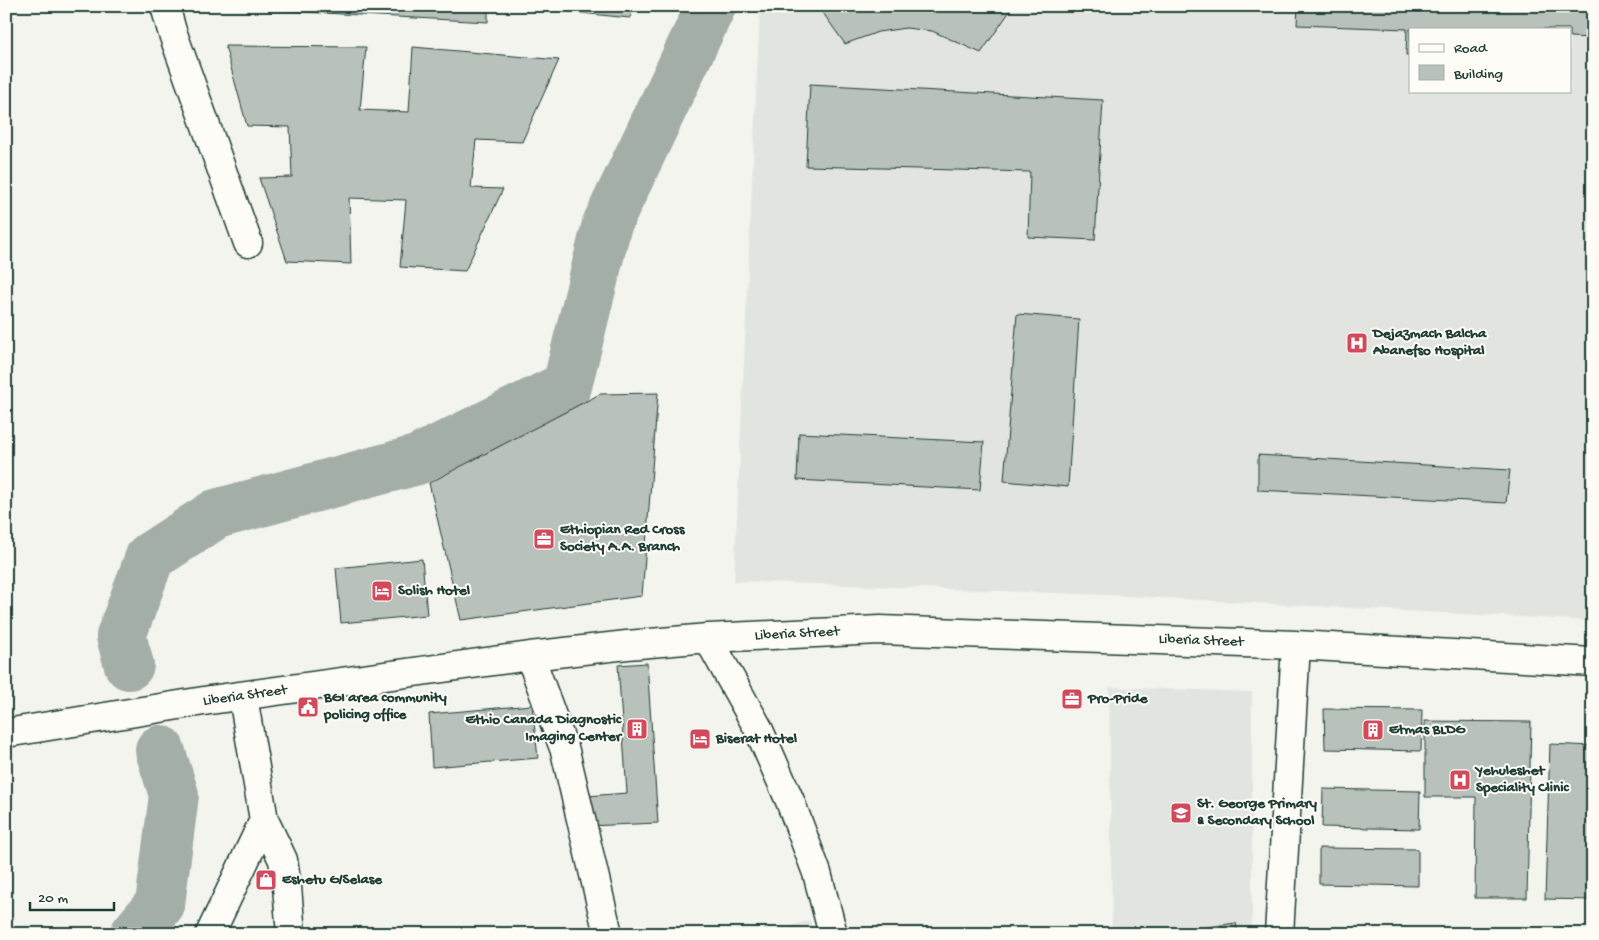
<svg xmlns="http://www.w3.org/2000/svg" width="1599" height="940" viewBox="0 0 1599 940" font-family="'Gochi Hand',sans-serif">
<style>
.built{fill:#e2e5df;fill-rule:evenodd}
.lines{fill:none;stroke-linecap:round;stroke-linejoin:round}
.river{stroke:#a3aea7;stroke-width:50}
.building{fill:#b9c1bb;stroke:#1f3d34}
.minor-casing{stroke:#1f3d34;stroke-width:31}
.minor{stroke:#fdfcf7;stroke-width:28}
.labels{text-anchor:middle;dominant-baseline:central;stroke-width:4;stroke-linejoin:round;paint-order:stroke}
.poi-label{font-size:15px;font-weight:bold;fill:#1f3d34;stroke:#fdfcf7;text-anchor:start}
.street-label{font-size:15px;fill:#1f3d34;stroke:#fdfcf7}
</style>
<rect width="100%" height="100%" fill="#f4f4ef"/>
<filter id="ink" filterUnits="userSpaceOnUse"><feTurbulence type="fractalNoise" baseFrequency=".02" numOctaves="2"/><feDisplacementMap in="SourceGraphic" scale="10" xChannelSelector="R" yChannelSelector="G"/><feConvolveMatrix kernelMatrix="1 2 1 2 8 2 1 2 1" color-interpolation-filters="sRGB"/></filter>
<g filter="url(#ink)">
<path class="built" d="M760,6H1593V621L1106,595L734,581ZM1410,29H1570V91H1410Z
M1109,687L1252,692V934H1112Z
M810,920L813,934H767Z"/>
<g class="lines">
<path class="river" d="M129,665L121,636L150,557L216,514L417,460L567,386L607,224L711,6
M135,934L160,904L174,795L160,750"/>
</g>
<path class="building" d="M269,6H488V22L269,10Z
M531,6H634L630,18L531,8Z
M818,6H1004L1010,11L981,53L932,31L906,28L878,32L845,44Z
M1298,6H1593V38L1570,37V29H1410V55H1406L1407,29L1297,25Z
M225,46L366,47L360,110L409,112L413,47L559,60L522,142L476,140L471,188L503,189L465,271L400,267L406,200L349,198L351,264L287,261L259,178L292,177L290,127L247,126Z
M810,84L1103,100L1095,240L1028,237L1030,172L806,166Z
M1017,314L1079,319L1068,487L1004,481Z
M658,393L642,596L461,620L429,483L600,394Z
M799,433L984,442L980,490L797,480Z
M1258,455L1510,470L1506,503L1258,490Z
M422,559L427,615L341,623L336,568Z
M647,663L658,823L588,826L587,796L627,793L618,665Z
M532,705L538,758L432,767L429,714Z
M1324,709L1422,710L1421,751L1325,749Z
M1425,721L1531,722L1527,898H1475L1476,797H1425Z
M1550,744L1593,746V900L1545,899Z
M1323,789L1420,791L1419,829L1322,827Z
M1319,848L1418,849V886L1319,884Z
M1236,923L1238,934H1158Z"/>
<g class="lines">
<g class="minor-casing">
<path id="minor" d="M165,6L172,31L248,243
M708,638L758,728L790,801L817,873L833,934
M530,656L565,751L608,934
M243,697L264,820L283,860L287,887L291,934
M6,733L210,700L530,656L627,645L708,638L880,630L1296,645L1593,662
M210,934L264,820
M1279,934L1296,645"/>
</g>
<use href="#minor" class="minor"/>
</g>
</g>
<defs>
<g id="hospital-square" transform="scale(1.125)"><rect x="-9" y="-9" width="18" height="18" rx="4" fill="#d1495b" stroke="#fdfcf7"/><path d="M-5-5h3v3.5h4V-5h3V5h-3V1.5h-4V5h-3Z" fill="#fff"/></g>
<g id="office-square" transform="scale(1.125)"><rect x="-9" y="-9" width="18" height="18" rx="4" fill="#d1495b" stroke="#fdfcf7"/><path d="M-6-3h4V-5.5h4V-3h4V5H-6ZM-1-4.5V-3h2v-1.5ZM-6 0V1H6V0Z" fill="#fff"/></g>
<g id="hotel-square" transform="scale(1.125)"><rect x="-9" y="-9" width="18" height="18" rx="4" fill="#d1495b" stroke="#fdfcf7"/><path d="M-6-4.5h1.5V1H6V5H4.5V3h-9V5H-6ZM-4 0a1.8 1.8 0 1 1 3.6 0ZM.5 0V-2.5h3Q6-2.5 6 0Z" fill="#fff"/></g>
<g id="civic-square" transform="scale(1.125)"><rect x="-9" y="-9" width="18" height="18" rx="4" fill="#d1495b" stroke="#fdfcf7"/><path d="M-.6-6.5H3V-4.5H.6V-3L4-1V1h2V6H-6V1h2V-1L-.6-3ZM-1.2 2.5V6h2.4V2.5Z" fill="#fff"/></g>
<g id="building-square" transform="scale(1.125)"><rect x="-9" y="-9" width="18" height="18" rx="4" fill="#d1495b" stroke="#fdfcf7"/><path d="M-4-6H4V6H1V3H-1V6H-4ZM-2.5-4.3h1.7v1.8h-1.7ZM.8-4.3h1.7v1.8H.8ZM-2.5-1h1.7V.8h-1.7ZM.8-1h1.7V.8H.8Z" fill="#fff"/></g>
<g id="school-square" transform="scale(1.125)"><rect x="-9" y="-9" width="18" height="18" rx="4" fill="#d1495b" stroke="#fdfcf7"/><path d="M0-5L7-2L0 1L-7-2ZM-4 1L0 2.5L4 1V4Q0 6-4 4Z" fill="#fff"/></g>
<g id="shop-square" transform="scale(1.125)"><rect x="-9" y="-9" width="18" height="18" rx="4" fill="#d1495b" stroke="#fdfcf7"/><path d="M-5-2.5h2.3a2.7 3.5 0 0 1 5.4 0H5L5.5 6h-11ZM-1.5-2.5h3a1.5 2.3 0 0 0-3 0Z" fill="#fff"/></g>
</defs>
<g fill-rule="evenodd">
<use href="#hospital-square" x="1357" y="343"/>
<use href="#office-square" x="544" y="539"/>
<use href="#hotel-square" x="382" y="591"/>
<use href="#office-square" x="1072" y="699"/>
<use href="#civic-square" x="308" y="707"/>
<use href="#building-square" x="637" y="729"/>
<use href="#building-square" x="1373" y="730"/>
<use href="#hotel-square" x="700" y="739"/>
<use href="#hospital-square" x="1460" y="780"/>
<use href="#school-square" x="1181" y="813"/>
<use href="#shop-square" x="266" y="880"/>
</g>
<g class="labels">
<g class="poi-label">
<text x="1373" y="334">Dejazmach Balcha<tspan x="1373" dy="17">Abanefso Hospital</tspan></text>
<text x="560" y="530">Ethiopian Red Cross<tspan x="560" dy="17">Society A.A. Branch</tspan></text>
<text x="398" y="591">Solish Hotel</text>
<text x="324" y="698">BGI area community<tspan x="324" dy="17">policing office</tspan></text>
<text x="1088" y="699">Pro-Pride</text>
<text x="621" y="720" text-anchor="end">Ethio Canada Diagnostic<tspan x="621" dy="17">Imaging Center</tspan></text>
<text x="1389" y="730">Etmas BLDG</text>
<text x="716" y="739">Biserat Hotel</text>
<text x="1476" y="771">Yehuleshet<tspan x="1476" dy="17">Speciality Clinic</tspan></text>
<text x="1197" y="804">St. George Primary<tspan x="1197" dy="17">&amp; Secondary School</tspan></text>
<text x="282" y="880">Eshetu G/Selase</text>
</g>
<g class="street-label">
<text transform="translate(797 634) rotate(-3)">Liberia Street</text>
<text transform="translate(1201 641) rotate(2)">Liberia Street</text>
<text transform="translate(245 696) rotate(-8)">Liberia Street</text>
</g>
</g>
<rect width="1599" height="940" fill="none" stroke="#fdfcf7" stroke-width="25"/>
<rect x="12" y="12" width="1574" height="915" fill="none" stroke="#1f3d34" stroke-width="2" filter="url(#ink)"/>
<rect x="1409" y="28" width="162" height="65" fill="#fdfcf7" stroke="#a4b0a9"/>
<rect x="1419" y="44" width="25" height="8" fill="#fdfcf7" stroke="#a4b0a9"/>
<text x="1454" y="52" font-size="15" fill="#1f3d34">Road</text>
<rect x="1419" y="65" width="25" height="15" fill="#b9c1bb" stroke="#a4b0a9"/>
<text x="1454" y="78" font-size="15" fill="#1f3d34">Building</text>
<path d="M30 902v8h84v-8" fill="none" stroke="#1f3d34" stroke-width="2.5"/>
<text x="38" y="902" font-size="15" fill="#1f3d34" stroke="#fdfcf7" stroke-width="4" paint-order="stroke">20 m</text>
</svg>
